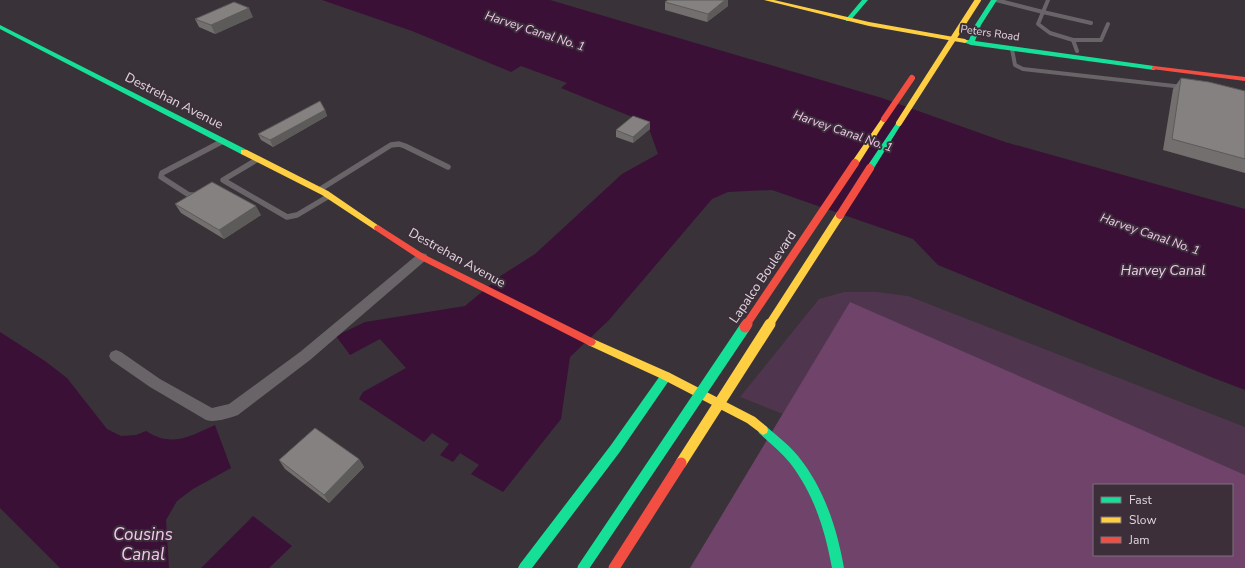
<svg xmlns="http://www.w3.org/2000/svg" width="1245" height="568" viewBox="0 0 1245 568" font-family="'Nunito Sans',sans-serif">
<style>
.green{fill:#4f354d;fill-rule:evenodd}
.forest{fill:#6f436a;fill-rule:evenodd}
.water{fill:#3a1037}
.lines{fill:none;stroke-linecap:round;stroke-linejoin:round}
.lane-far1{stroke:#686467;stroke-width:4}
.lane{stroke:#686467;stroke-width:5.5}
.street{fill:#686467;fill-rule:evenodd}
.fast{fill:#16e098;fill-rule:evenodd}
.slow{fill:#ffcf43;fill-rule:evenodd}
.jam{fill:#f24e42;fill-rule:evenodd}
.fast-bridge{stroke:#16e098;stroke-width:11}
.slow-bridge-far2{stroke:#ffcf43;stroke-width:6}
.slow-bridge-far1{stroke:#ffcf43;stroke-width:8}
.slow-bridge{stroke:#ffcf43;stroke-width:11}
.jam-bridge-far2{stroke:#f24e42;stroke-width:6}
.jam-bridge-far1{stroke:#f24e42;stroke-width:8}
.jam-bridge{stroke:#f24e42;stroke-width:11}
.wall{fill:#726f6e}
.shaded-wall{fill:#5d5a5a}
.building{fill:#858180;stroke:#5d5a5a}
.labels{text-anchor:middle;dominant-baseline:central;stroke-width:4;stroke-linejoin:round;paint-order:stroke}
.far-street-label{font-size:11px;fill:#e0d7de;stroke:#3c2f3a}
.far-water-label{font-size:12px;font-style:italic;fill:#f6c8f0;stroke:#3c2f3a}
.street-label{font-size:13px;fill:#e0d7de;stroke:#3c2f3a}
.water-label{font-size:14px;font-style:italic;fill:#f6c8f0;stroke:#3c2f3a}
.near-water-label{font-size:17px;font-style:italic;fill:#f6c8f0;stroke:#3c2f3a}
</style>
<rect width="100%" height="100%" fill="#393238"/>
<path class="green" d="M844,292H877L908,296L1245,427V568H937L821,429L740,397L819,299ZM1094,485H1232V555H1094Z"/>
<path class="forest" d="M850,302L1245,475V568H690ZM1094,485H1232V555H1094Z"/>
<path class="water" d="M322,0H550L882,98L1005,142L1245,209V390L1211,377L938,265L913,239L772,190L728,192L712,199L609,320L570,357L561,419L503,492L471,474L479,465L460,453L453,462L440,455L449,444L432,433L424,442L359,399L363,392L406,368L380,339L350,355L336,336L365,322L465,306L502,275L535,254L622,174L658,154L647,123L561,88L567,83L521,66L511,72L412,31Z
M0,332L45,361L67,378L107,429L121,436L136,435L146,431C172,448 190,436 215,425L231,468L193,489L177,501L166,520L169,568H60L0,508Z
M253,516L292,546L269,568H201Z"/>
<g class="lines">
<path class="lane-far1" d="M996,0L1043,12L1048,0
M1073,40L1050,33L1038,24L1043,12L1091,23
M1012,49L1015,65L1023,69L1183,87
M1077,51L1073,40H1101L1108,24"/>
<path class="lane" d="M258,159L223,180L287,217L297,215L329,196
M319,190L391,145L399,144L405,146L448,167
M197,195H189L161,177L162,173L223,141"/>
<path class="street" d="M422,253L426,254L428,257L426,260L310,360L238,415C229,418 215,423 206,420L150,387L111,360L109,356L111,352L116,350L121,352L160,379L212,408L229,404L300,352L418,254Z"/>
<path class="fast" d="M862,0H868L850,21H846V19Z
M991,0H997L981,25L975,41L1154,66L1157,68L1154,70L971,45L963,42V40H969L975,25Z
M0,25L247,150L248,152L244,154H241L0,29Z
M899,121L902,123L874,168L873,170H867L866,168L897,122Z
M666,372L670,373L671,376L670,379L619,453L532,568H518L520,564L611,445L662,373Z
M763,425L767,427C777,436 789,445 798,456C824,488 837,528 844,568H832C825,530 814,494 790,463C781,452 770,443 759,433L758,430L759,427Z"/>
<path class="slow" d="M764,0H774L869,22L965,39L968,41L965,43L869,26Z
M884,117L887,119L859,163L855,165H852L851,163L882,118Z
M241,150H247L328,191L382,228L381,230H375L322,195L241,154Z
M591,338L670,373L755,417L767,427L768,430L767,433L763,435L747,423L662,379L588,345L586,342L588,339Z"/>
<path class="jam" d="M1154,66L1245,77V81L1152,69V67Z
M378,225L425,255L594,339L596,342L594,345L591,346L588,345L419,259L375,230L374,228L375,226Z"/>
<path class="fast-bridge" d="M583,568L745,327"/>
<path class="slow-bridge-far2" d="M899,123L978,0"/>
<path class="slow-bridge-far1" d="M769,325L840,215"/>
<path class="slow-bridge" d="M681,463L770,324"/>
<path class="jam-bridge-far2" d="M884,119L912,78"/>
<path class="jam-bridge-far1" d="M840,215L870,168
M746,325L855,163"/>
<path class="jam-bridge" d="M745,327L747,324
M614,568L681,463"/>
</g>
<path class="wall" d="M668,0H728V6L707,22L665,10V2Z
M253,17L215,34L199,27L195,19Z
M1181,78L1245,91V173L1163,150L1173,89Z
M325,110L327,116L273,147L261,140L258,134Z
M650,129L633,143L616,137V130Z
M175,204L261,215L224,239L181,213Z
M359,459L364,467L329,503L285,469L279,460Z"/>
<path class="shaded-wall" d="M725,0H728V6L707,22L708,14Z
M249,8L253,17L215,34L211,25Z
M325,110L327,116L273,147L270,140Z
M650,122V129L633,143V137Z
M256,206L261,215L224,239L219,230Z
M359,459L364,467L329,503L324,495Z"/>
<path class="building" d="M668,0H725L708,14L665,2Z
M234,2L249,8L211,25L195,19Z
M1181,78L1209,82L1245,91V159L1172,139Z
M320,101L325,110L270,140L258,134Z
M633,116L650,122L633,137L616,130Z
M212,182L256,206L219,230L175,204Z
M315,428L359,459L324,495L279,460Z"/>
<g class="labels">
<g class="far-street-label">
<text transform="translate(990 33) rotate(8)">Peters Road</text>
</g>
<g class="far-water-label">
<text transform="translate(535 31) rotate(18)">Harvey Canal No. 1</text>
<text transform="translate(843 131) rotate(19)">Harvey Canal No. 1</text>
<text transform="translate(1150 234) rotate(19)">Harvey Canal No. 1</text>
</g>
<g class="street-label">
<text transform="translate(174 101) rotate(27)">Destrehan Avenue</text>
<text transform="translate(457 258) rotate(29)">Destrehan Avenue</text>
<text transform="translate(763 277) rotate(-56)">Lapalco Boulevard</text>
</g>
<g class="water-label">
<text x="1163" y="270">Harvey Canal</text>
</g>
<g class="near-water-label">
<text x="143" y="534">Cousins<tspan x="143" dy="20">Canal</tspan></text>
</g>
</g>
<rect x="1093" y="484" width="140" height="72" fill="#3c2f3a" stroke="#7e727c"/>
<rect x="1101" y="497" width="20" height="6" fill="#16e098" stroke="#7e727c"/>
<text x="1129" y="504" font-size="12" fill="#e0d7de">Fast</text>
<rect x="1101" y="517" width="20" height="6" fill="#ffcf43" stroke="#7e727c"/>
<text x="1129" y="524" font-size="12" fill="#e0d7de">Slow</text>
<rect x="1101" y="537" width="20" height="6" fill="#f24e42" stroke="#7e727c"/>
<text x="1129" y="544" font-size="12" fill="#e0d7de">Jam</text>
</svg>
